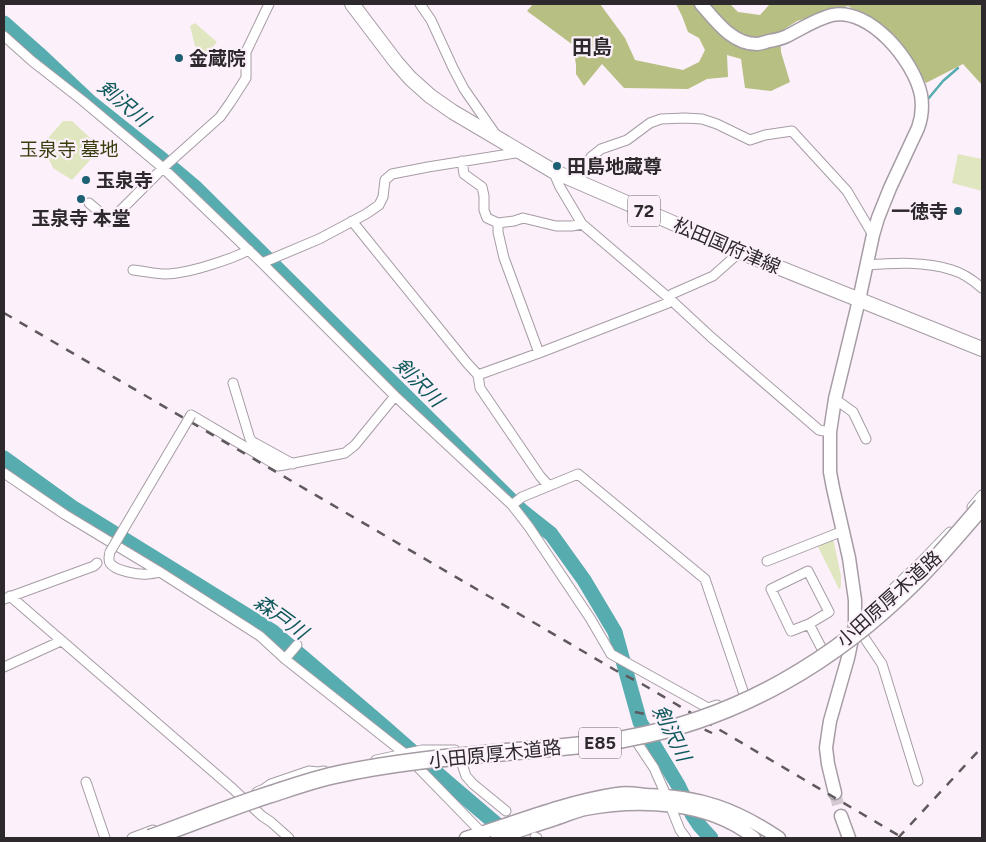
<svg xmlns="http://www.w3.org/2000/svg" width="986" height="842" viewBox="0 0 986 842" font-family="Figtree,'Noto Sans JP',sans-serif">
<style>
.green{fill:#e0e6bf}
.forest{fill:#b7bf82}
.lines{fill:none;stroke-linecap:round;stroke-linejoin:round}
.stream{stroke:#57acaf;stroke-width:2.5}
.river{stroke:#57acaf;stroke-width:15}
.secondary-tunnel{stroke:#d3c9d2;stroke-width:12;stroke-dasharray:12 6;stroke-linecap:butt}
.street-casing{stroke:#a69ca5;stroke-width:11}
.secondary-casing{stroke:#a69ca5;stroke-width:15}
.primary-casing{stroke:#a69ca5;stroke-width:16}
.street{stroke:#fff;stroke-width:9}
.secondary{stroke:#fff;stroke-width:12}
.primary{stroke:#fff;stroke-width:14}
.rail{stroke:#5e595d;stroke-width:2.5;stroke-dasharray:9 9;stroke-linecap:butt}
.street-bridge-casing{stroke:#a69ca5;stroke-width:11;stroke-linecap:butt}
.highway-bridge-casing{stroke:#a69ca5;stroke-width:19;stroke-linecap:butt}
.street-bridge{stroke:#fff;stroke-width:9}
.highway-bridge{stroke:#fff;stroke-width:16}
.poi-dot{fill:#1d5f73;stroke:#fcf1fb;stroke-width:2}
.labels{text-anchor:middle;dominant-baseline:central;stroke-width:4.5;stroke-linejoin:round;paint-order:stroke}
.shield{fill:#fcf1fb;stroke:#6b656a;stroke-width:1}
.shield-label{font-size:18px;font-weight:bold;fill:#2d292c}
.poi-label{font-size:19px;font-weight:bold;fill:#2d292c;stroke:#fcf1fb;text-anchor:start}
.park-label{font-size:19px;fill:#3a3e0f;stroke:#fcf1fb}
.street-label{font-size:19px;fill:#2d292c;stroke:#fcf1fb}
.neighbourhood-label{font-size:20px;font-weight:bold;fill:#2d292c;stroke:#fcf1fb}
.water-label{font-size:20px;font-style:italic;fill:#0e595b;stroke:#fcf1fb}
</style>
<rect width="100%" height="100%" fill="#fcf1fb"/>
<path class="green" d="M195,23L217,42L204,57L195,46L190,26Z
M63,121H72L101,148L72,180L53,168L42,145Z
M958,154L982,159V191L952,183Z
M833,538L841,576V587L839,589L817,545Z"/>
<path class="forest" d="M533,4H600L625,38L635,60L683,70L699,62L705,50L699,38L688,32L682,16L676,4H730L738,12L760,15L769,5V4H982V85L963,64L926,83L894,35L848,6L797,21L780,32L781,52L790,82L771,91L745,88L741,59L727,55L728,77L707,79L688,89L624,88L602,64L584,86L576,74V65L573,45L527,11Z"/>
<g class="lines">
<path class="stream" d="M928,99L943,81L958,68"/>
<path class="river" d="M4,23L39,54L89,101L158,156L196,188L522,511L551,534L584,580L615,632L640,722L678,785L692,814L700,826L711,838
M4,458L72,507L272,631L382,725L447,782L508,834"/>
<path class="secondary-tunnel" d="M835,793L841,816"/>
<g class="street-casing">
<path id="street" d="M420,4L431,20L453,68L464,89L496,135
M4,36L32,61L83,101L163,168L262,263L395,396L512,505L529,527L590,618L611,654L708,708L717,705
M462,161L464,174L482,187L484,196V210L487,218L498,223V232L504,258L539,353
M553,171L560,187L582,224L670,299L711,337L819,430L830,432
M579,182L591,157L601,149L627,140L650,123L661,119L685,118L702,119L717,124L750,140L765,135L792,131L847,191L873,235
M89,203L110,221L163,168L220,117L230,103L246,78V52L269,4
M352,221L467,363L478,375L480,388L540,476L548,485
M498,223L514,221L523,218L556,226H572L582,224
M262,263L319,239L366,214L379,205L383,197L385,180L392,174L428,167L522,152
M866,265C894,263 925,261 952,270C963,273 974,281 982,288
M133,270C144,271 155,274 165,274C186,274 230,260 249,250
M478,375L539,353L668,303L672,294L713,276L740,252
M233,383L250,439L253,442L293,464
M835,399L853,412L866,439
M191,415L278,466L284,465L345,453L355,445L395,396
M4,473L64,514L160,572
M512,505L522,497L578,474L705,579L744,694
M972,507L982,495
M110,552C109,556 108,560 110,563C115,571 139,575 148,574C152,574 156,573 160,572L260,636L285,659L404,753L482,833
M767,561L843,531
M10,596L232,788L262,816L271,822L289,838
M4,599L94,566L97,563
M857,623L920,563L950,532
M809,624L829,612L808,571L771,589L791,631L809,624L822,649
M857,627L882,664L918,781
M285,659L297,645
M4,667L61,641
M632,735L654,768L666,795
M459,755L466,776L473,784L506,811
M376,760L422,750H455
M86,782L105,838
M257,792L264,789L271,784L309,771L318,772L324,771
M670,805L680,830L686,838
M535,837L537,838
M132,838L153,830"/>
</g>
<g class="secondary-casing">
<path id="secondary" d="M701,4C716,21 732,44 757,44C761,44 765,42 769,41C775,40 781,39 787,36C801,29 816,19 832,15C870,7 914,61 921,95C923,107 922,117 918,128L890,188L878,218L873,235L859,300L835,399L830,432V472L833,488L849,558L855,600V625L848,658L830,721L828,734L826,748L828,764L835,793
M841,816L849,838
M466,838C516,822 565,802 617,794C626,792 637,794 647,795C700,796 736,809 779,838
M497,838C516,832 536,825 555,819C565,816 575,811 585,809C639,799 709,801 754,838"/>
</g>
<g class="primary-casing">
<path id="primary" d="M352,4L396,62L410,78L430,96L453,112L553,171L740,252L982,349"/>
</g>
<use href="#street" class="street"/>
<use href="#secondary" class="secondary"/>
<use href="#primary" class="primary"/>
<path class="rail" d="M4,313L615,670L642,684L903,838
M635,712C661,717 688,721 712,733
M898,838L982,747"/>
<g class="street-bridge-casing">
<path id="street-bridge" d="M110,552L191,415"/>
</g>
<g class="highway-bridge-casing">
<path id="highway-bridge" d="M150,838C189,824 228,808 268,795C290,788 312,780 335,775C398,761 463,756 528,750C562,747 596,745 629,738C739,718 836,660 914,582C938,558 960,532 982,506"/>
</g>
<use href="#street-bridge" class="street-bridge"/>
<use href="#highway-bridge" class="highway-bridge"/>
</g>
<g class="poi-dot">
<circle cx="179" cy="58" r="5"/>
<circle cx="557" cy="166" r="5"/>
<circle cx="86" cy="180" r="5"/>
<circle cx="81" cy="199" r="5"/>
<circle cx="958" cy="211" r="5"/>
</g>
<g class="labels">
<g class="shield">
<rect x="628" y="195.5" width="32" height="31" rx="4"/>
<rect x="579" y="727.5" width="42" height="31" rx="4"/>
</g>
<g class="shield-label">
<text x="644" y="211">72</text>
<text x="600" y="743">E85</text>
</g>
<g class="poi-label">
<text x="189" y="58">金蔵院</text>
<text x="567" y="166">田島地蔵尊</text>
<text x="96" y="180">玉泉寺</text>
<text x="948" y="211" text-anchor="end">一徳寺</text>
<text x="81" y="218" text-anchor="middle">玉泉寺 本堂</text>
</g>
<g class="park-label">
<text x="69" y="149">玉泉寺 墓地</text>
</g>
<g class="street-label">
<text transform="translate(727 246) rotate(23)">松田国府津線</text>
<text transform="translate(889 599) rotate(-42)">小田原厚木道路</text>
<text transform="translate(495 754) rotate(-6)">小田原厚木道路</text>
</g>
<g class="neighbourhood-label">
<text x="592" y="47">田島</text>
</g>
<g class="water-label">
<text transform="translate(124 103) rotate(40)">剣沢川</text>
<text transform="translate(419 382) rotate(45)">剣沢川</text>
<text transform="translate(281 617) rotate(36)">森戸川</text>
<text transform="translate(672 733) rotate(64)">剣沢川</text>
</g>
</g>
<rect width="986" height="842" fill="none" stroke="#2d292c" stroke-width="10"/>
</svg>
